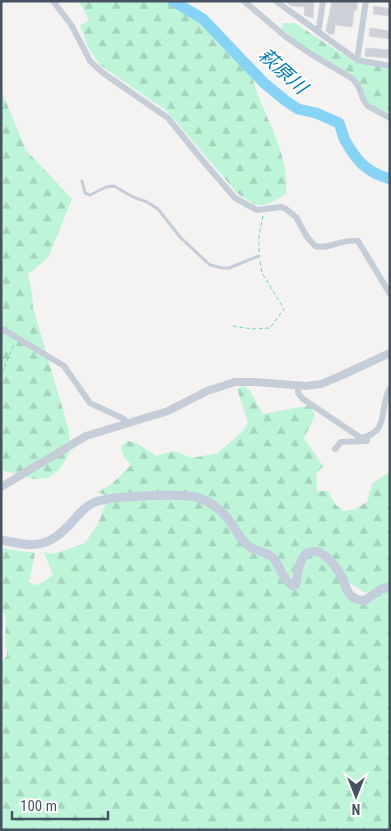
<svg xmlns="http://www.w3.org/2000/svg" width="391" height="831" viewBox="0 0 391 831" font-family="'Roboto Condensed','Noto Sans JP',sans-serif">
<style>
.forest{fill:url(#forest-firs)}
.lines{fill:none;stroke-linecap:round;stroke-linejoin:round}
.river{stroke:#87d3f6;stroke-width:11}
.building{fill:#ced0d8;stroke:#d6d7de}
.path{stroke:#72d7b0;stroke-width:1;stroke-dasharray:4 2.5;stroke-linecap:butt}
.service{stroke:#c5cdd8;stroke-width:3}
.minor{stroke:#c5cdd8;stroke-width:6}
.tertiary{stroke:#c5cdd8;stroke-width:8}
.secondary{stroke:#c3cddc;stroke-width:9}
.labels{text-anchor:middle;dominant-baseline:central;stroke-width:4;stroke-linejoin:round;paint-order:stroke}
.water-label{font-size:19px;font-style:italic;fill:#017bb4;stroke:#fff}
</style>
<defs>
<pattern id="forest-firs" width="22" height="20" patternUnits="userSpaceOnUse" patternTransform="scale(1.25)"><rect width="22" height="20" fill="#bef5d9"/><path d="M5 1l3.5 6h-7zM16 11l3.5 6h-7z" fill="#a5d4bd"/></pattern>
</defs>
<rect width="100%" height="100%" fill="#f5f2f2"/>
<path class="forest" d="M77,1H173L215,25L236,58L252,60C252,66 251,74 253,80C264,117 290,154 286,194C262,208 260,210 237,193L167,111L100,65L88,47L80,25L89,21L83,8Z
M282,23H295L354,62L390,69V116L383,113L365,100L356,79L306,49L283,30Z
M1,90L26,150L72,199L48,258L28,274L32,294L33,308L69,430L70,452L59,470L48,478L34,479L1,470Z
M244,386L250,391L263,414L311,405L315,416L304,438L323,466L316,474L317,491H328L336,505L343,511L355,509L367,502L372,484L390,471V585L385,584L365,593L346,581L331,556L304,552L293,578L288,575L274,553L250,544L206,497L193,492L108,496L97,492L112,484L131,465L124,457L121,446L127,441L137,443L156,456L174,451L192,458L218,453L243,431L248,422L237,389Z
M156,498L191,499L207,505L267,556L285,584L299,578L308,556L318,555L328,561L356,602L390,590V830H1V662L7,656L5,643L6,617L1,609V548L35,553L29,583L38,585L53,575L44,552L54,554L85,543L98,524L106,503Z"/>
<g class="lines">
<path class="river" d="M173,1L203,19L264,83L286,101L298,109L316,113L339,123C342,129 342,136 346,142C357,161 366,172 390,179"/>
</g>
<path class="building" d="M285,1H314L313,18L304,15L305,7L291,6Z
M332,1L357,2V10H354L352,27L335,25L334,34H329L326,31Z
M374,6L390,9V16L373,14Z
M370,28L390,31V39L369,36Z
M366,48L389,50L388,58L365,56Z"/>
<g class="lines">
<path class="path" d="M259,252V236L263,216
M233,326L252,329L270,328L284,309L262,273L260,261
M2,373L14,344"/>
<path class="service" d="M82,181L85,193L90,195L106,187L114,186L133,197L147,202L158,209L180,237L210,265L222,268H229L259,256"/>
<path class="minor" d="M53,1L72,26L90,61L103,73L168,118L203,161L235,198L257,210L281,207L286,209L296,217L307,237L315,246C330,250 343,238 358,241L390,294
M244,1L286,37L314,56L353,79L358,86L364,101L368,106L390,118
M276,1L357,60L390,66
M317,30L319,27L323,1
M357,60L366,1
M1,328L64,366L90,403L124,419L128,423
M298,386V393L303,399L361,438C391,432 378,408 390,388
M335,449L341,442L367,441"/>
<path class="tertiary" d="M1,487L86,436L168,411L207,391L235,382H255L306,386L321,384L338,377L390,353"/>
<path class="secondary" d="M1,540C36,547 48,549 73,521C79,514 84,507 93,503C107,496 187,492 202,499C214,504 224,513 231,523C236,531 242,542 250,547C257,552 266,551 273,558C281,567 282,579 293,586L296,584C297,576 299,560 306,554C320,544 336,566 342,577C345,583 346,590 350,595C354,599 358,600 364,601L381,589L390,587"/>
</g>
<g class="labels">
<g class="water-label">
<text transform="translate(283 71) rotate(42)">萩原川</text>
</g>
</g>
<rect width="391" height="831" fill="none" stroke="#475362" stroke-width="5"/>
<g transform="translate(356 796) rotate(180)" stroke="#ffffff" stroke-width="4" paint-order="stroke">
<path d="M0-4L9 19L0 12L-9 19Z" fill="#475362"/>
<text y="-8" font-size="14" font-weight="bold" text-anchor="middle" fill="#475362">N</text>
</g>
<path d="M12 811v8h96v-8" fill="none" stroke="#475362" stroke-width="2.5"/>
<text x="20" y="811" font-size="15" fill="#475362" stroke="#ffffff" stroke-width="4" paint-order="stroke">100 m</text>
</svg>
